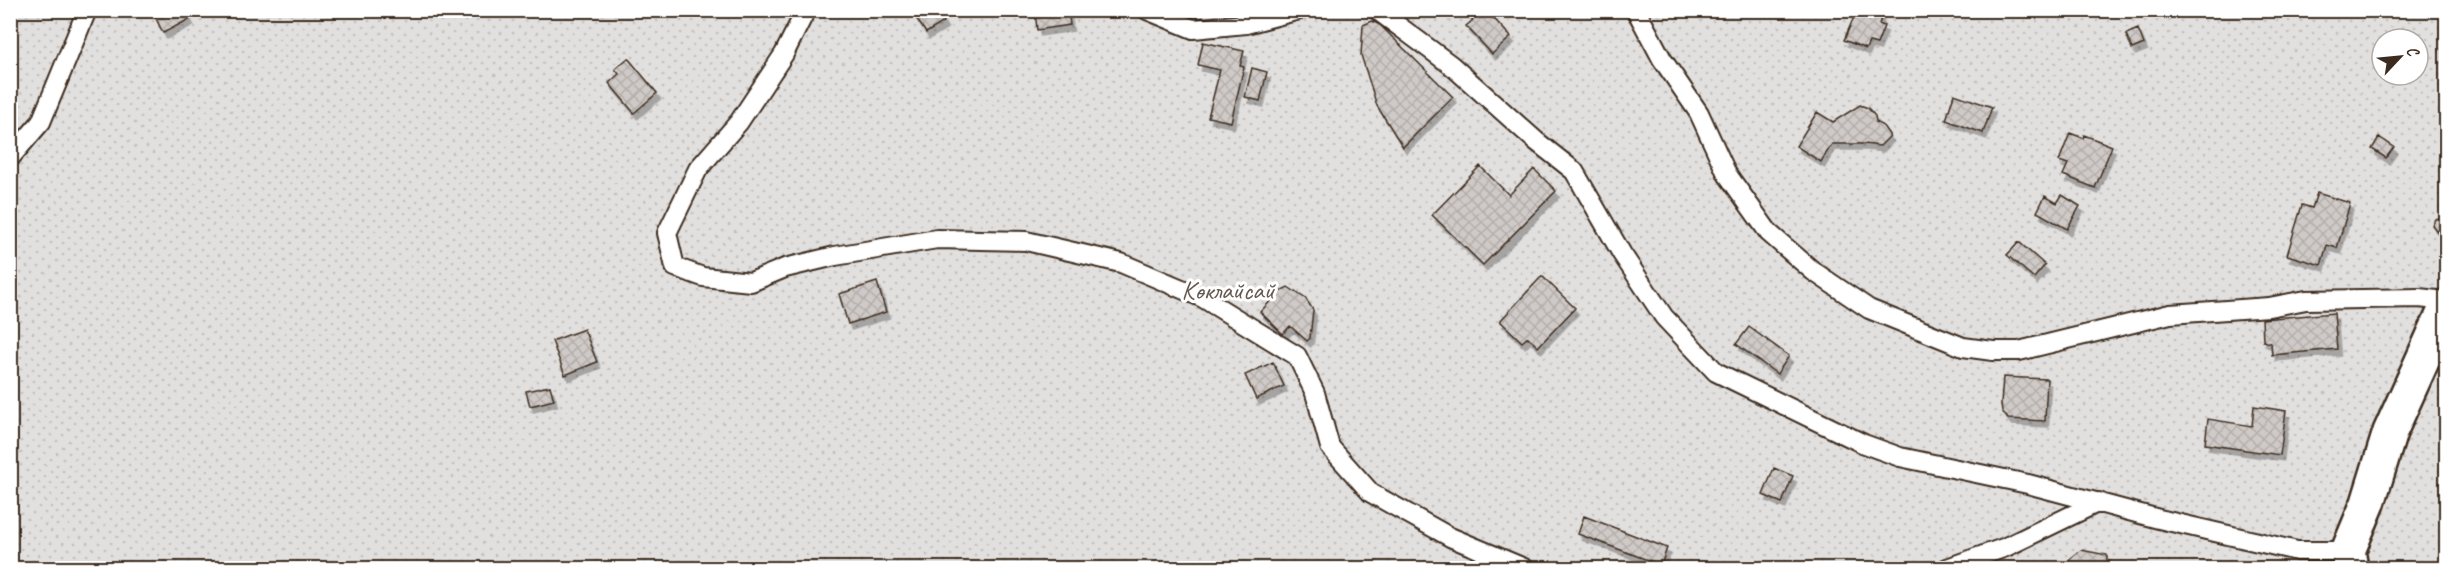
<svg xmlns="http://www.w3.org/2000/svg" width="2457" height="579" viewBox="0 0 2457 579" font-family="Caveat,sans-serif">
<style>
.garden{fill:url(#garden-dots);stroke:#8e857e;stroke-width:1.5;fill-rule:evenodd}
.building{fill:url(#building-cross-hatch);stroke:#3b2a1e;stroke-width:1.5;filter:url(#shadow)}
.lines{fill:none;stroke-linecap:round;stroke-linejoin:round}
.service-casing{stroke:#3b2a1e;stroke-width:22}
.minor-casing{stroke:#3b2a1e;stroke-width:38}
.service{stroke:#fff;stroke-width:18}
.minor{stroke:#fff;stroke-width:33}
.labels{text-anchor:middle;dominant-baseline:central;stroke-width:6;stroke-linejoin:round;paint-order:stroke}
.park-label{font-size:26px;fill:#65584e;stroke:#fff}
</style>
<defs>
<pattern id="garden-dots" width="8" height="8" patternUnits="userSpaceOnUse" patternTransform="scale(1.5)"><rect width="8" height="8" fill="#e2e0de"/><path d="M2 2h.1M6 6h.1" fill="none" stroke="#c3c0be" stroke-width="1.8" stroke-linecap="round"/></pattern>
<pattern id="building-cross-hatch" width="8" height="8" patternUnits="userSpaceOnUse" patternTransform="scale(1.5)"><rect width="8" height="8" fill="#cfcac7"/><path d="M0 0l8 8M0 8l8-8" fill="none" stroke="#b3aeaa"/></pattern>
<filter id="shadow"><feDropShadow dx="3.5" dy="6" stdDeviation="0" flood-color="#0004"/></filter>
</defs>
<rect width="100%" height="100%" fill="#fff"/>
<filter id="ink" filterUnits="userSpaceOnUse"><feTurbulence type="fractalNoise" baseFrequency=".0167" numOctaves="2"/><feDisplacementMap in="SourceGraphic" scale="12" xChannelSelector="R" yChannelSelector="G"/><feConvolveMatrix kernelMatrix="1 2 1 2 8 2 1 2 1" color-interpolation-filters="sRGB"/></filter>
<g filter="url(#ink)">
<path class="garden" d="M11,11H2446V568H11ZM2382,39H2418V75H2382Z"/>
<path class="building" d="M152,10H185L190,19L163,33Z
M930,10H937L944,22L926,33L916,18Z
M1035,10H1068L1070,25L1037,30Z
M1464,10H1486L1511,37L1492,54L1466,26L1473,20Z
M1857,10L1879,11L1881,18L1879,24L1884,26L1877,44L1869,42L1866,49L1844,40Z
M1372,21L1380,25L1453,97L1403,147L1377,106L1361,55L1363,25Z
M2138,29L2144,44L2132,49L2126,34Z
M1203,42L1244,51L1240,66L1244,67L1231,122L1208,117L1220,70L1198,65Z
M628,58L657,93L634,113L609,83L619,74L615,69Z
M1252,68L1267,72L1260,101L1245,97Z
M1954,94L1992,107L1983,133L1946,120Z
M1860,105L1868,108L1875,116L1876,122L1883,126L1890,136L1880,146L1864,144H1832L1821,162L1796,146L1817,112L1833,122Z
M2070,133L2083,138L2084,135L2112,146L2095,188L2063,175L2068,164L2059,161Z
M2379,137L2394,147L2386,158L2372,149Z
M1480,166L1509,195L1534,169L1556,191L1483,265L1432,215Z
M2317,193L2350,203L2337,248L2327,245L2321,265L2287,255L2302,205L2312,208Z
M2062,195L2080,206L2067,229L2037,212L2045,196L2057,203Z
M2446,217V236L2438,233L2432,225L2435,219Z
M2019,242L2045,265L2034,278L2007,255Z
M1542,276L1575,308L1538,347L1528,337L1522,342L1500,321Z
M877,282L886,312L848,324L839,294Z
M1288,287L1306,299L1313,310L1310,338L1307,341L1290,326L1283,334L1260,312L1280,291Z
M2334,313L2337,349L2272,355L2271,343L2263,341L2262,319Z
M1749,327L1789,356L1777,374L1736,344Z
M584,329L597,362L565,375L552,341Z
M1273,362L1284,386L1256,399L1245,375Z
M2003,377L2047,379L2045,421L2008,419L2002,411L2001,404Z
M550,386L554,400L530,406L526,391Z
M2254,406L2286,411L2280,455L2205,444L2208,419L2252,426Z
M1774,468L1793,476L1782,503L1763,495Z
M1584,516L1667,548L1661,565L1578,534Z
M2081,550L2107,555V561L2113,568H2068L2070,559Z"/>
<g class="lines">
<g class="service-casing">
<path id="service" d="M806,10L784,54L739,122L698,169L667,233L675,267L703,277L751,282L785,268L835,256L937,239L1026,241L1121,263L1203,298L1297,356L1315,393L1330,447L1371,493L1450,537L1524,568
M1147,10L1193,29L1246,24L1299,10
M1377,10L1451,65L1536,141L1574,171L1622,254L1664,317L1716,372L1864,444L1900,457L2028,484L2159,519L2297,551H2348
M1636,10L1662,59L1699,113L1727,174L1769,233L1813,271L1869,309L1963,347L1993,351H2019L2170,314L2269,307L2306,300L2419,298L2446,301
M10,158L41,122L87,10
M1947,568L2006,547L2099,502"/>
</g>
<g class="minor-casing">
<path id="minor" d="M2351,568L2348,551L2368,503L2390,432L2446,308"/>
</g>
<use href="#service" class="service"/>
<use href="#minor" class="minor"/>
</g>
</g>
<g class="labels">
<g class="park-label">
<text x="1228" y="290">Көклайсай</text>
</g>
</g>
<rect width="2457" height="579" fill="none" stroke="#fff" stroke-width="36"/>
<rect x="18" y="18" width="2421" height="543" fill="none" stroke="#3b2a1e" stroke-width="2" filter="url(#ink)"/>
<g transform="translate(2400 57) rotate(64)"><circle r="28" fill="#ffffff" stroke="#b1aaa5" stroke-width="1.5"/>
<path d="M0-4.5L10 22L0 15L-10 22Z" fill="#3b2a1e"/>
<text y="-9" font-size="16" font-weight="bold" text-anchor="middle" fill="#3b2a1e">С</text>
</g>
</svg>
